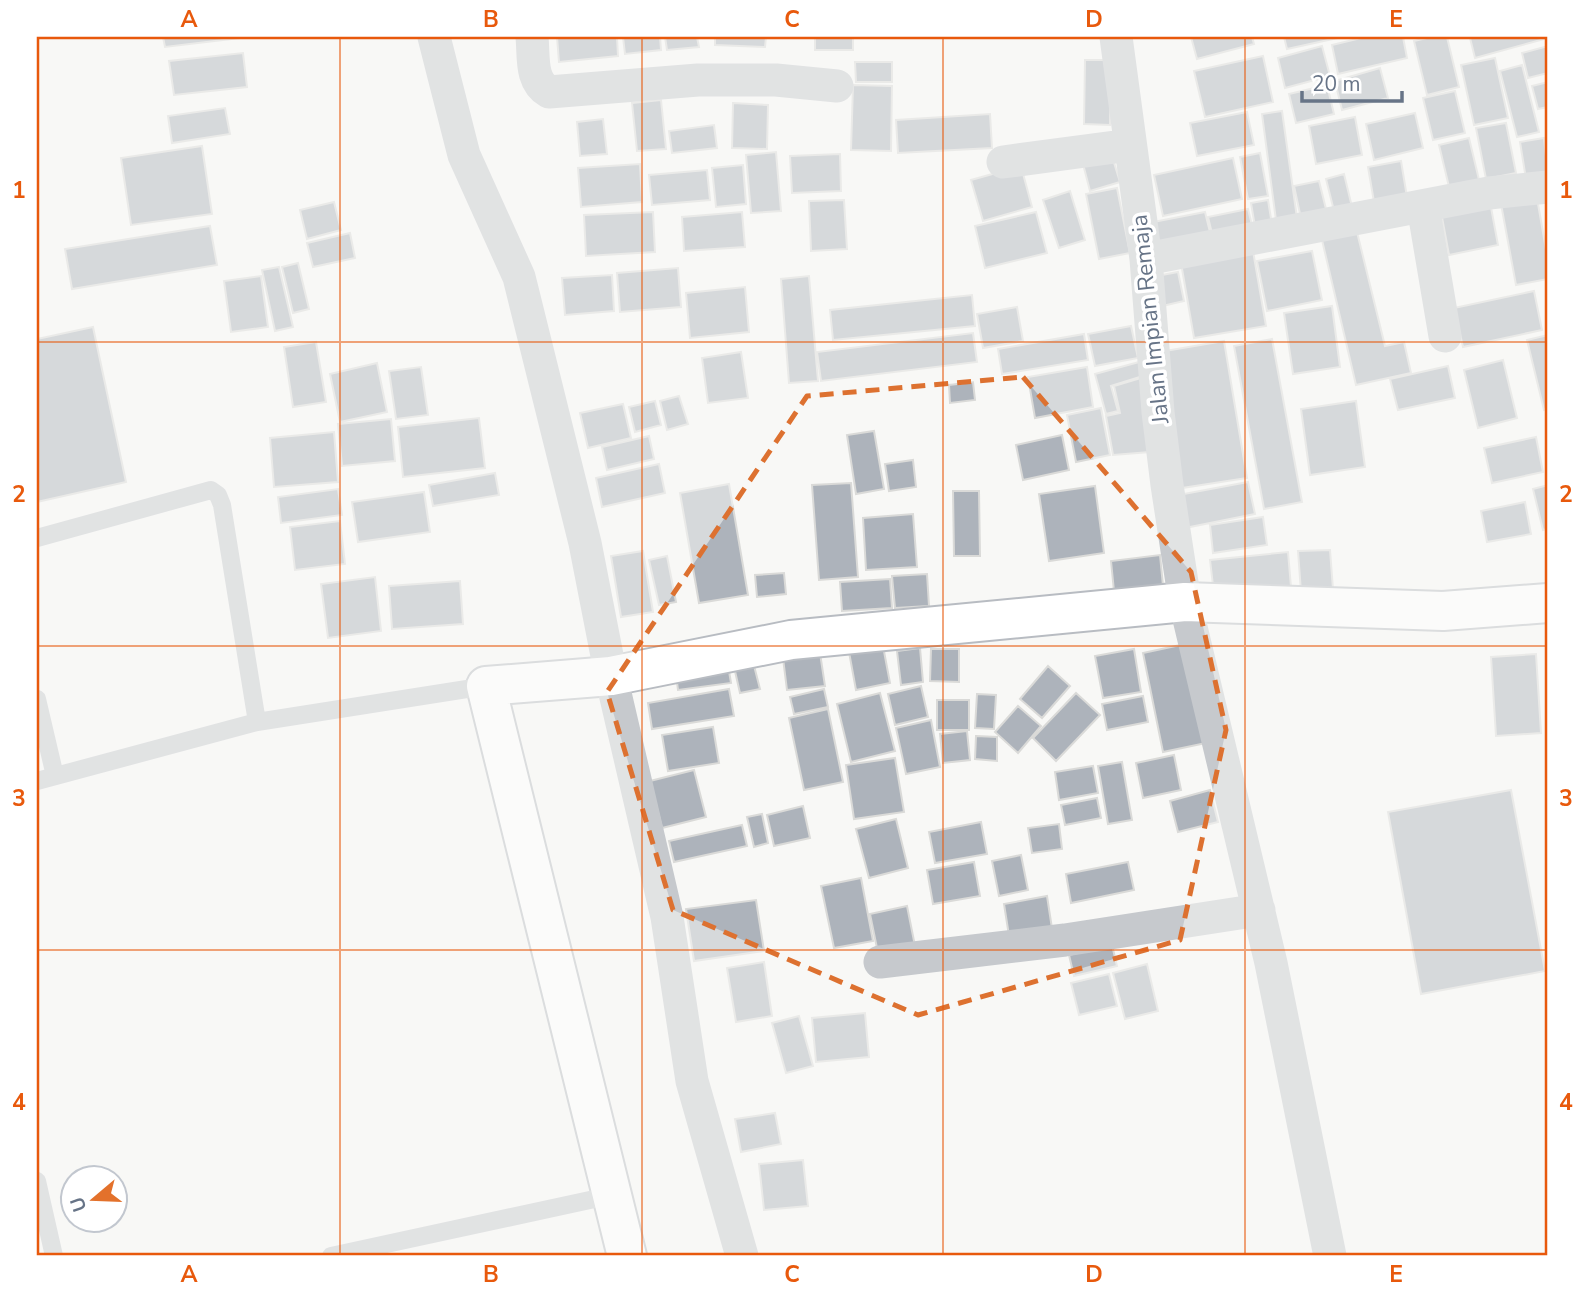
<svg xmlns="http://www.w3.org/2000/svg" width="1585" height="1293" viewBox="0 0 1585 1293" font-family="'Nunito Sans',sans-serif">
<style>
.building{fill:#adb3bb;stroke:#dadad8;stroke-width:2}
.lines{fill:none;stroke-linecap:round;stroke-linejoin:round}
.secondary-casing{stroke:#b8bcc2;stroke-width:42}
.lane{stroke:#c6c9cd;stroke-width:18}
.street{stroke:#c6c9cd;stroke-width:33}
.secondary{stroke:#fff;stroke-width:38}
.marked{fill:none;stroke:#dd7130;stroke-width:5;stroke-dasharray:14 9;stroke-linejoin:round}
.grid{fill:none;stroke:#e8590c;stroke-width:2;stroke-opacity:0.55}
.labels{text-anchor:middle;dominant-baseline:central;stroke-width:7;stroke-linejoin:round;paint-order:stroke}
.street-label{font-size:23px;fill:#677487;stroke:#fff}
.neatline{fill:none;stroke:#e8590c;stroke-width:2.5}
.grid-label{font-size:23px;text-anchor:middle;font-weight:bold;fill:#e8590c}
</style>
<rect width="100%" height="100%" fill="#f8f8f6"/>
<path class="building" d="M163,37H239L240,38L165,47Z
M557,37H617L618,56L559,62Z
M623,37H660L661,50L625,54Z
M665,37H697L699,47L667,50Z
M715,37H766L765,47L715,45Z
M815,37H853V50H815Z
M1191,37H1252L1254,44L1197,59Z
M1284,37H1342L1287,49Z
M1365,37H1403L1407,58L1338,74L1332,45Z
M1431,37H1447L1459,87L1427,95L1414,41Z
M1474,37H1548V38L1475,58L1470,38Z
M1322,46L1330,76L1285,88L1278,58Z
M1548,46V73L1528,78L1522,53Z
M243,53L247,87L174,95L169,61Z
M1263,56L1273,102L1205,117L1194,71Z
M1495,58L1508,118L1474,125L1461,65Z
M1085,60H1111L1110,125L1084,124Z
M855,62H892V82H856Z
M1522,65L1539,132L1517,137L1500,71Z
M1380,68L1388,98L1342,110L1335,81Z
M1548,82V107L1538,109L1532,86Z
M853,85L892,86L891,151L851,150Z
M1327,85L1334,114L1296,123L1289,94Z
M1455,91L1465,133L1433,140L1423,98Z
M661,100L666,149L637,151L632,103Z
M733,103L768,105L767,149L732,148Z
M225,108L230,134L172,143L168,116Z
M1282,111L1298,225L1277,228L1262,114Z
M1247,112L1254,145L1197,156L1190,123Z
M1415,113L1423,148L1374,160L1366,124Z
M990,114L992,148L898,153L896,120Z
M1355,117L1362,155L1316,164L1309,126Z
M603,119L607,154L580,156L577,122Z
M1506,123L1516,173L1486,179L1476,128Z
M714,125L717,148L672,153L669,131Z
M1469,138L1480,184L1450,191L1439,145Z
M1544,138L1548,175L1526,179L1520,142Z
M202,146L212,214L131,225L121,158Z
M776,152L781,211L751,213L746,155Z
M1260,153L1268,196L1248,199L1240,157Z
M840,154L841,191L792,193L790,156Z
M1112,156L1120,182L1090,191L1083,164Z
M1233,158L1242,199L1163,216L1154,175Z
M1401,161L1407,197L1374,202L1368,167Z
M640,164L642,202L581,207L578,168Z
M743,165L746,204L716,207L712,168Z
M1021,166L1032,207L983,221L971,180Z
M707,170L710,200L652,205L649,175Z
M1344,174L1353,211L1335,215L1326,179Z
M1319,181L1328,217L1302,223L1294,186Z
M1117,188L1130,253L1099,259L1086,194Z
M1070,191L1085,240L1059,248L1043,200Z
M1537,198L1548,261V279L1516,285L1501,204Z
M844,200L847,249L811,251L809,201Z
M1268,200L1273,231L1256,233L1251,203Z
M334,202L341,230L307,239L300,210Z
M1490,202L1498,245L1449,255L1441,212Z
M1248,209L1254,233L1214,242L1208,217Z
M653,212L655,252L586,256L584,215Z
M742,212L745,247L684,251L682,217Z
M1036,212L1047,253L985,268L975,226Z
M1205,212L1211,236L1153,249L1148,223Z
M210,226L217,265L72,289L65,249Z
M1357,232L1385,346L1404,342L1411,373L1356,385L1322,240Z
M350,233L355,258L313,267L307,243Z
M1253,251L1266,326L1194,338L1181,263Z
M1312,251L1322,300L1267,311L1257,261Z
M298,263L309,309L293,313L282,267Z
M279,267L293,327L275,331L262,270Z
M678,268L681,307L620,312L617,273Z
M1178,272L1184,301L1158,307L1151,277Z
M612,275L614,311L565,315L562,278Z
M261,276L268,327L231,332L224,281Z
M809,276L818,381L789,383L781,279Z
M745,287L749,332L690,338L686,293Z
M1534,291L1542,330L1463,347L1454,308Z
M972,295L975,326L833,340L830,310Z
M1332,306L1340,367L1293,374L1284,313Z
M1017,307L1023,341L983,348L977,314Z
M1131,326L1138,358L1095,366L1088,334Z
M93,327L126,482L37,502V339Z
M973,333L977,362L821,381L817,352Z
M1084,334L1088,360L1002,374L998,349Z
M1548,335V409L1544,410L1527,340Z
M1272,339L1302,502L1264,509L1234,346Z
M1224,341L1247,478L1182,488L1159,352Z
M316,342L326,402L293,407L284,347Z
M741,352L748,398L708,403L702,358Z
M1503,360L1517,418L1478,428L1464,370Z
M1139,362L1143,376L1111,386L1118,411L1106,414L1095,374Z
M377,363L387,412L340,422L330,374Z
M1448,366L1455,398L1398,410L1390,379Z
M421,367L428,415L396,419L389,371Z
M1087,367L1093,407L1035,418L1028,377Z
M1144,377L1150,452L1113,455L1106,416L1120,413L1114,386Z
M973,382L975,400L950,403L949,385Z
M679,396L688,424L667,430L660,401Z
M655,401L661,425L635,432L629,407Z
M1356,401L1365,467L1310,475L1301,409Z
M623,404L631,438L588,448L580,413Z
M1101,408L1110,455L1076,462L1067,415Z
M479,418L485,468L403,477L398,427Z
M391,419L395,461L342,466L338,424Z
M874,431L884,489L856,494L847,435Z
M334,432L338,482L274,487L270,438Z
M1062,435L1069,470L1023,480L1016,445Z
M649,436L654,459L607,470L602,447Z
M1536,437L1543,472L1492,483L1484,448Z
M913,460L916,487L889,491L885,464Z
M659,464L665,493L602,507L596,478Z
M495,473L499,495L433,506L429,485Z
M1248,482L1255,514L1180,529L1173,496Z
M851,483L858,577L819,580L812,485Z
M729,484L748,595L699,603L680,493Z
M1548,485V529L1543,530L1533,489Z
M1095,486L1104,553L1049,561L1039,494Z
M338,489L342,515L281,523L278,497Z
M953,491H979L980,556H954Z
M424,492L430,532L358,542L352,502Z
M1525,502L1531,534L1487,542L1481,511Z
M913,514L917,567L866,570L863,518Z
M1263,517L1267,545L1213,553L1210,525Z
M340,521L345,564L295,570L290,527Z
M1330,550L1333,589L1301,592L1298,551Z
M643,551L653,612L621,617L611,556Z
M1288,552L1291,587L1214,594L1210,560Z
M1160,555L1163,586L1114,591L1111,561Z
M667,556L676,602L659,605L649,560Z
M784,573L786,594L757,597L755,575Z
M927,574L929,606L895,608L892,576Z
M375,577L381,631L328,638L321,584Z
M890,579L892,608L842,611L840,582Z
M460,581L463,624L392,629L389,586Z
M1185,644L1206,743L1163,752L1143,653Z
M883,646L890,683L856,690L849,652Z
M920,648L923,682L901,685L897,651Z
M931,649H959V682L930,681Z
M1134,649L1141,692L1103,698L1095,656Z
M820,653L825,686L787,690L783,658Z
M751,654L760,689L740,693L732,658Z
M1536,654L1541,733L1496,736L1491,657Z
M727,659L731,683L678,690L675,666Z
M1048,666L1070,686L1042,718L1020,699Z
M921,686L928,717L895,725L888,694Z
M729,689L734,716L652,729L648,703Z
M824,689L828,707L794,714L790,697Z
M880,693L895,751L851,762L837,704Z
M1076,693L1100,715L1056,761L1033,738Z
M977,694L996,695L994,729L975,728Z
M1143,696L1148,722L1107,730L1102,704Z
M937,700H969V730H937Z
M1018,706L1041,726L1018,753L995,732Z
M828,709L843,782L804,790L789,718Z
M931,720L940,767L906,774L896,728Z
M713,727L719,763L668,771L662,735Z
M967,731L970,760L943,763L940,734Z
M976,736L997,737V761L975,759Z
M1174,755L1181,790L1143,798L1136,763Z
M895,758L904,812L854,819L846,765Z
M1122,762L1132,820L1108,824L1098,766Z
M1093,766L1098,793L1059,800L1055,772Z
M694,770L706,817L662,828L650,781Z
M1210,790L1218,822L1178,832L1170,801Z
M1511,790L1545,971L1421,994L1388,812Z
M1097,798L1101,818L1065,825L1061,805Z
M803,806L810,838L774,846L767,815Z
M762,814L768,843L754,847L747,817Z
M896,819L908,868L869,878L856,829Z
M981,822L987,854L935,863L929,832Z
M1059,824L1062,849L1032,853L1028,828Z
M742,825L747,846L674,862L669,841Z
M1021,855L1028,890L999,896L992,861Z
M974,862L980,896L933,904L927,870Z
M1128,862L1134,890L1071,903L1066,874Z
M861,878L873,941L834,948L821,886Z
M1047,896L1053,935L1010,942L1004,904Z
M756,900L764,951L694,961L686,909Z
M907,906L915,946L878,953L870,914Z
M1112,945L1117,966L1074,976L1069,955Z
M764,962L772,1016L736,1022L727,968Z
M1147,964L1158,1011L1125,1019L1113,973Z
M1109,974L1117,1006L1079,1015L1071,983Z
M865,1013L869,1057L816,1062L812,1018Z
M799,1016L813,1066L786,1073L772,1023Z
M775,1113L781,1144L741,1152L735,1119Z
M803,1160L808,1206L764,1210L759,1164Z"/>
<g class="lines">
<g class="secondary-casing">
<path id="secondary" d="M627,1256L486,686L611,676L791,640L1185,602L1443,611L1548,603"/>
</g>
<path class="lane" d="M37,538L211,490L218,495L222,505L257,722
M37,699L55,776
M37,781L257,722L486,686
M37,1181L54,1256
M331,1256L613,1195"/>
<path class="street" d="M434,37L464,155L519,277L585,543L611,676L667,917L692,1081L742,1256
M532,37C534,57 530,81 549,92L698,80H776L837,86
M1116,37L1146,259L1158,412L1167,485L1185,602L1271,963L1330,1256
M1003,162L1130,145
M1423,206L1445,336
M1146,259L1489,193L1548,187
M880,962L1065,940L1259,910"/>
<use href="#secondary" class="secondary"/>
</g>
<path d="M0 0H1585V1293H0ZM1023,377L1191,572L1226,730L1180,940L918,1015L673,910L607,692L807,396Z" fill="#f8f8f6" fill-opacity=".55" fill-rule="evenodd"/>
<path class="marked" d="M1023,377L1191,572L1226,730L1180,940L918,1015L673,910L607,692L807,396Z"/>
<path class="grid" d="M340,37V1256M642,37V1256M943,37V1256M1245,37V1256M37,342H1548M37,646H1548M37,950H1548"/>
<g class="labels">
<g class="street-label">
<text transform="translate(1150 319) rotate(-96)">Jalan Impian Remaja</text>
</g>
</g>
<rect width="1585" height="1293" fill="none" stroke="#ffffff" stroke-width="77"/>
<g transform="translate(94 1199) rotate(251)"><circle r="33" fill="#ffffff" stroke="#c2c7cf" stroke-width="2"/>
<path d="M0-5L12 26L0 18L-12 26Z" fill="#e3712b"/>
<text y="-10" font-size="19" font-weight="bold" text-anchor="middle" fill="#677487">U</text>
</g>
<path d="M1302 91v10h100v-10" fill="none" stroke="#677487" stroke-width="3.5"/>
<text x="1312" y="91" font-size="21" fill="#677487" stroke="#ffffff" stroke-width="5" paint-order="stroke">20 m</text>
<rect x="38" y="38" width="1508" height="1216" class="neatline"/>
<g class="grid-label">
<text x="189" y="27">A</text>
<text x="491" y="27">B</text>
<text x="792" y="27">C</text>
<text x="1094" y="27">D</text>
<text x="1396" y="27">E</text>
<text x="19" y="198">1</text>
<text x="1566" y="198">1</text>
<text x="19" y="502">2</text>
<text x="1566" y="502">2</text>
<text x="19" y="806">3</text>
<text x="1566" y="806">3</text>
<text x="19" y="1110">4</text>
<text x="1566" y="1110">4</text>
<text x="189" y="1282">A</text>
<text x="491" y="1282">B</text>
<text x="792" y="1282">C</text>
<text x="1094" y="1282">D</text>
<text x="1396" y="1282">E</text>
</g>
</svg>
